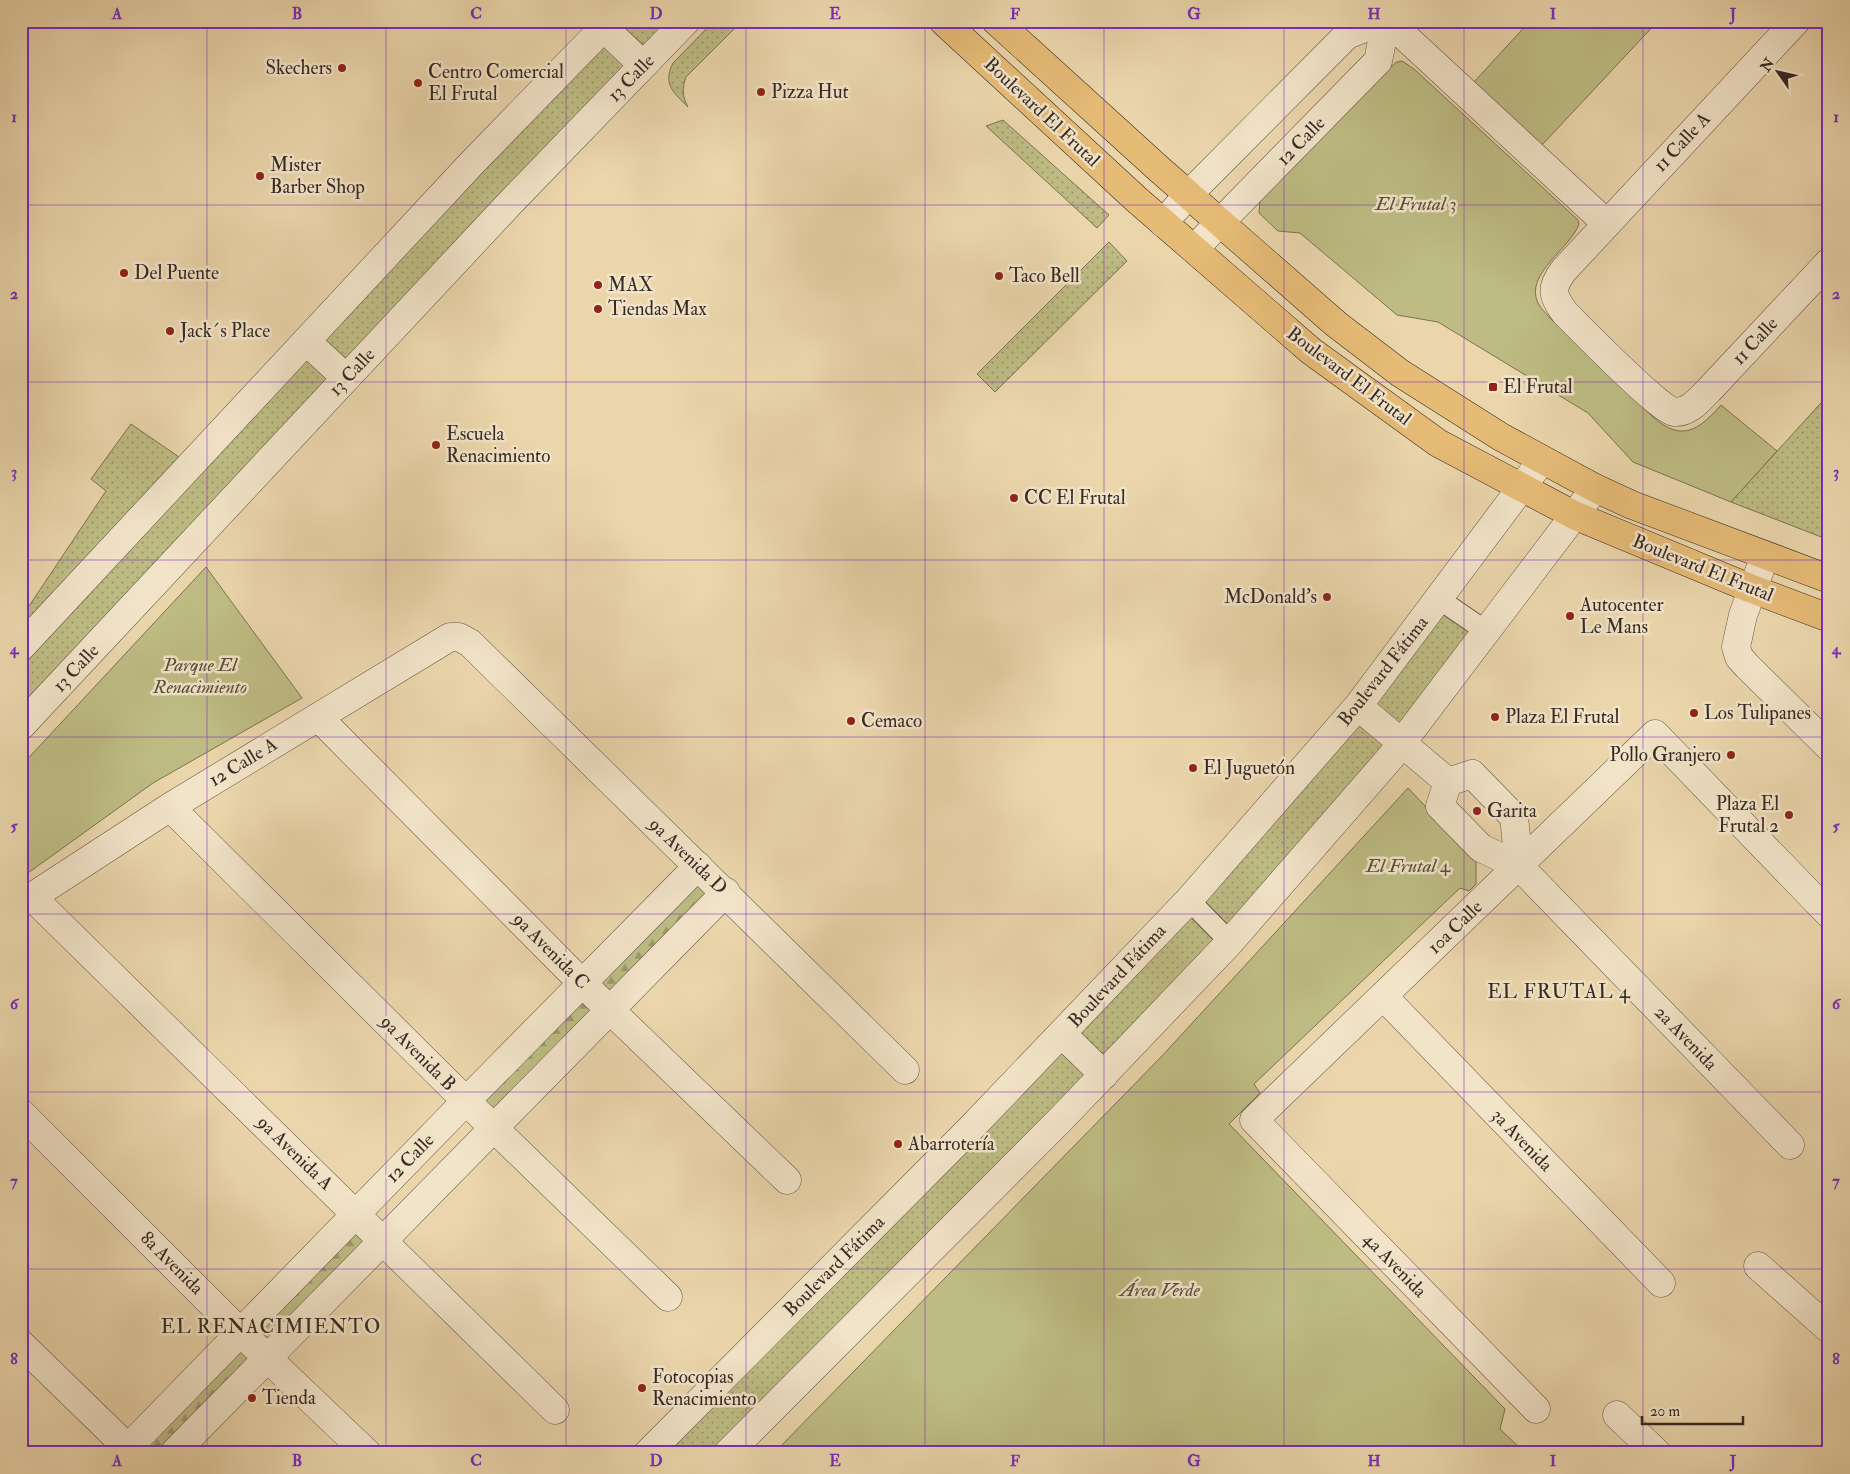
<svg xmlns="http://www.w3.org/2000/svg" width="1850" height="1474" viewBox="0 0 1850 1474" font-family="'IM FELL Double Pica',serif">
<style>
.grass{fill:url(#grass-dots);stroke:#7a7354}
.forest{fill:url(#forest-firs);stroke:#7a7354}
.green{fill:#bebc84;stroke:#7a7354}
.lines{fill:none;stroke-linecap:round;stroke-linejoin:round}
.service-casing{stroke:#635546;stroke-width:22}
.pedestrian-casing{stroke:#635546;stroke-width:29}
.minor-casing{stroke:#635546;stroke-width:29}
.primary-casing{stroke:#362a24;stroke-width:29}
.service{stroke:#f2e4c9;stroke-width:20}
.pedestrian{stroke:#f2e4c9;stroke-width:28}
.minor{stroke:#f2e4c9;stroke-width:28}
.primary{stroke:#e6bb76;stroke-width:28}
.grid{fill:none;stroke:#7b2cbf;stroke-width:1;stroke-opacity:0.55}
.poi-dot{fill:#8f2418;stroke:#f2e4c9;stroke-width:2}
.labels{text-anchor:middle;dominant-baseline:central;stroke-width:5;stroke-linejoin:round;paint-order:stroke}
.poi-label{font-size:19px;fill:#362a24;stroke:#f2e4c9;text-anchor:start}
.street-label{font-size:19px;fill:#362a24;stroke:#f2e4c9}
.park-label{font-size:19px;font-style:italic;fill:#584e3c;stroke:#f2e4c9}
.neighbourhood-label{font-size:20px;letter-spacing:1px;fill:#362a24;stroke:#f2e4c9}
.neatline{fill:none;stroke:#7b2cbf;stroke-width:2}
.grid-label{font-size:16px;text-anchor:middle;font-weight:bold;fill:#7b2cbf}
</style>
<defs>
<pattern id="grass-dots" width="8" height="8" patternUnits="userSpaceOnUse" patternTransform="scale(1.25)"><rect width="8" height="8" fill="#bebc84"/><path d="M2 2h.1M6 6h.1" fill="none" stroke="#9b996c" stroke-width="1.8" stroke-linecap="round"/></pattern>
<pattern id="forest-firs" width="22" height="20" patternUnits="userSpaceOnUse" patternTransform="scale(1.25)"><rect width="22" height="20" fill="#bebc84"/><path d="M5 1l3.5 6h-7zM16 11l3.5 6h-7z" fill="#9b996c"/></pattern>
</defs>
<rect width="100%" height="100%" fill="#ebd6ac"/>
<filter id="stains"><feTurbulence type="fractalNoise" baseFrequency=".004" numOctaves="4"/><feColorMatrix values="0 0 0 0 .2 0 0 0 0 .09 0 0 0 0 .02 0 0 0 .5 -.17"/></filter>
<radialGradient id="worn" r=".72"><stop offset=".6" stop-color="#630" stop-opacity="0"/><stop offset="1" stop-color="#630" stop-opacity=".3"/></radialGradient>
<path class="grass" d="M617,21H681L651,52Z
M714,21H742L686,77C682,88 682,96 688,107C674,93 662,84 673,63Z
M600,34L638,69L355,367L317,332Z
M1003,120L1109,215L1097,228L986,126Z
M1109,242L1127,261L995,392L977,374Z
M306,341L346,378L21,726V647Z
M1829,394V540L1731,502Z
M131,424L179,457L21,627V618L106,491L91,479Z
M1439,599L1487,632L1401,743L728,1453H648L972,1127Z"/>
<path class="forest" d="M698,866L726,892L495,1128L469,1103Z
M356,1213L382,1238L174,1453H123Z"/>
<path class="green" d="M1530,21H1658L1542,145L1474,82Z
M1402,61L1414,69L1578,220L1579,224C1571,248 1524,274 1538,303C1541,309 1546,313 1550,318L1654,418C1682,442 1699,430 1721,405L1777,451L1731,502L1633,462L1588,413L1438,322L1397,315L1300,233L1278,231L1259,213L1260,201L1393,65L1397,62Z
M206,567L302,698L153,783L21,878V766Z
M1408,788L1476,860V884L1469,891L1460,888L1254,1084L1260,1093L1229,1124L1505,1409L1500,1429L1523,1451L1521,1453H774L1162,1056Z"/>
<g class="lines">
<g class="service-casing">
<path id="service" d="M1439,599L1487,632
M1189,900L1230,942"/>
</g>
<g class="pedestrian-casing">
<path id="pedestrian" d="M123,1453L466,1101L698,866
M174,1453L726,892"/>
</g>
<g class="minor-casing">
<path id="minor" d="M1388,21L1606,223
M1796,21L1564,270C1550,288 1552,296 1565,313C1581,329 1660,410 1674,412C1689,413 1700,399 1709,390L1829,262
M604,28L643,65
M1163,223L1189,194L1347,35L1383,21
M1194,249L1378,61L1386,21
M306,341L346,378
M1765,556L1743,615L1736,647L1739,657L1747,666L1829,747
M21,647L471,164L610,21
M1358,706L1448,782
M318,717L584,985L787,1180
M21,726L511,202L686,21
M1472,774L1514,817L1519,866L1481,848L1440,806L1448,782Z
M170,807L466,1101L668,1297
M1519,866L1790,1145
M32,897L555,1410
M21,904L170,807L450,637H459L470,643L905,1070
M1383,996L1661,1283
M1062,1034L1104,1075
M21,1113L240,1332L367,1453
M1758,1266L1829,1329
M21,1344L133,1453
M1536,1409L1254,1120L1655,734L1829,914
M1617,1415L1657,1453
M648,1453L972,1127L1189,900L1358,706L1542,460
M728,1453L1062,1118L1230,942L1391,757L1595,488"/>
</g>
<g class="primary-casing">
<path id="primary" d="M943,21L1136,199L1311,351L1438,443L1574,515L1752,589L1829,618
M996,21L1159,169L1336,324L1400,373L1501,437L1595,488L1632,505L1829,579"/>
</g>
<use href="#service" class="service"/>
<use href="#pedestrian" class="pedestrian"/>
<use href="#minor" class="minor"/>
<use href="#primary" class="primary"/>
</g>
<path class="grid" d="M207,21V1453M386,21V1453M566,21V1453M746,21V1453M925,21V1453M1104,21V1453M1284,21V1453M1464,21V1453M1643,21V1453M21,205H1829M21,382H1829M21,560H1829M21,737H1829M21,914H1829M21,1092H1829M21,1269H1829"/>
<g class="poi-dot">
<circle cx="342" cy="68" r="5"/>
<circle cx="418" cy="83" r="5"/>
<circle cx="761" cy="92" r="5"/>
<circle cx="260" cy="176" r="5"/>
<circle cx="124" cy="273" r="5"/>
<circle cx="999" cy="276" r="5"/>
<circle cx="598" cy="285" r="5"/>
<circle cx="598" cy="309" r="5"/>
<circle cx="170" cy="331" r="5"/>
<rect x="1488" y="382" width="10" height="10" rx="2.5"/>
<circle cx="436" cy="445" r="5"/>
<circle cx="1014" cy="498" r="5"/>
<circle cx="1327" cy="597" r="5"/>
<circle cx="1570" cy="616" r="5"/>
<circle cx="1694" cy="713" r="5"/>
<circle cx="1495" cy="717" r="5"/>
<circle cx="851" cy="721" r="5"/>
<circle cx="1731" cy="755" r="5"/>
<circle cx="1193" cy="768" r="5"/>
<circle cx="1477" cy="811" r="5"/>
<circle cx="1789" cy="815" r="5"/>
<circle cx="898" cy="1144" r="5"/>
<circle cx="642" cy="1388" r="5"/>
<circle cx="252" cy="1398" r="5"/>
</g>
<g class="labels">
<g class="poi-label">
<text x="332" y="68" text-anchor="end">Skechers</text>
<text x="428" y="72">Centro Comercial<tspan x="428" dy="22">El Frutal</tspan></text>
<text x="771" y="92">Pizza Hut</text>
<text x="270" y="165">Mister<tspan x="270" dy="22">Barber Shop</tspan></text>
<text x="134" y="273">Del Puente</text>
<text x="1009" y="276">Taco Bell</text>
<text x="608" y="285">MAX</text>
<text x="608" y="309">Tiendas Max</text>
<text x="180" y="331">Jack´s Place</text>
<text x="1503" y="387">El Frutal</text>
<text x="446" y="434">Escuela<tspan x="446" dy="22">Renacimiento</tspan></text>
<text x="1024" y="498">CC El Frutal</text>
<text x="1317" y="597" text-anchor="end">McDonald's</text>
<text x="1580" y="605">Autocenter<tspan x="1580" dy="22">Le Mans</tspan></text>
<text x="1704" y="713">Los Tulipanes</text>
<text x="1505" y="717">Plaza El Frutal</text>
<text x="861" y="721">Cemaco</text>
<text x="1721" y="755" text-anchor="end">Pollo Granjero</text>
<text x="1203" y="768">El Juguetón</text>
<text x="1779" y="804" text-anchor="end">Plaza El<tspan x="1779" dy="22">Frutal 2</tspan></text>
<text x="1487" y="811">Garita</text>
<text x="908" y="1144">Abarrotería</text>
<text x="652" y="1377">Fotocopias<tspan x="652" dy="22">Renacimiento</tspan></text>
<text x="262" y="1398">Tienda</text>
</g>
<g class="street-label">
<text transform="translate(631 78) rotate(-46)">13 Calle</text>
<text transform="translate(1042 112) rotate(43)">Boulevard El Frutal</text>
<text transform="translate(1301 141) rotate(-46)">12 Calle</text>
<text transform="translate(1682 142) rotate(-47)">11 Calle A</text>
<text transform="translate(1755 341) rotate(-47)">11 Calle</text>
<text transform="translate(352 372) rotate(-47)">13 Calle</text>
<text transform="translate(1349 376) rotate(37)">Boulevard El Frutal</text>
<text transform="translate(1703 568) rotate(22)">Boulevard El Frutal</text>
<text transform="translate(76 668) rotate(-47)">13 Calle</text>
<text transform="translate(1383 671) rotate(-52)">Boulevard Fátima</text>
<text transform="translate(243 762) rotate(-31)">12 Calle A</text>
<text transform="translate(688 856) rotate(44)">9a Avenida D</text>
<text transform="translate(1455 927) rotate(-44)">10a Calle</text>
<text transform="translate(551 951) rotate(45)">9a Avenida C</text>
<text transform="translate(1117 976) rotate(-47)">Boulevard Fátima</text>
<text transform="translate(1686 1038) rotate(46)">2a Avenida</text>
<text transform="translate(418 1053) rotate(45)">9a Avenida B</text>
<text transform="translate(1522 1140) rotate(46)">3a Avenida</text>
<text transform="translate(295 1153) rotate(44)">9a Avenida A</text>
<text transform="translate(410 1158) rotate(-46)">12 Calle</text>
<text transform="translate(172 1263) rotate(45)">8a Avenida</text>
<text transform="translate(1395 1265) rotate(46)">4a Avenida</text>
<text transform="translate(834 1266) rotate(-45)">Boulevard Fátima</text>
</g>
<g class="park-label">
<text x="1416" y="204">El Frutal 3</text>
<text x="200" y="665">Parque El<tspan x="200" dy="22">Renacimiento</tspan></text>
<text x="1408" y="866">El Frutal 4</text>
<text x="1160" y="1290">Área Verde</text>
</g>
<g class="neighbourhood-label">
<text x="1559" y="991">EL FRUTAL 4</text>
<text x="271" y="1326">EL RENACIMIENTO</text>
</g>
</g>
<rect width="1850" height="1474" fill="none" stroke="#ebd6ac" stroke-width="55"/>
<g transform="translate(1778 72) rotate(304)" stroke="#f2e4c9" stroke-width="4" paint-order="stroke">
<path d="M0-4L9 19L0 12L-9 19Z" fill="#362a24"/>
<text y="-8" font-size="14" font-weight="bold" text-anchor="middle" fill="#362a24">N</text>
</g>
<path d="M1642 1416v8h101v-8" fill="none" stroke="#362a24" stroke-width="2.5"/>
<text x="1650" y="1416" font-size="15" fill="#362a24" stroke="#f2e4c9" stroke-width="4" paint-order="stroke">20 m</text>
<rect x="28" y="28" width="1794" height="1418" class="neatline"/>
<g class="grid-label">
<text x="117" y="19">A</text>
<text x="297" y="19">B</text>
<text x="476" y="19">C</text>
<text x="656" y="19">D</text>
<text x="835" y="19">E</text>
<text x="1015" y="19">F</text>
<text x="1194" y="19">G</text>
<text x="1374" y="19">H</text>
<text x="1553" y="19">I</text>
<text x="1733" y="19">J</text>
<text x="14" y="122">1</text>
<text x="1836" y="122">1</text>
<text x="14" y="299">2</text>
<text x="1836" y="299">2</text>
<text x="14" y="477">3</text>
<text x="1836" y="477">3</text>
<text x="14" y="654">4</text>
<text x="1836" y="654">4</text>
<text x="14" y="831">5</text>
<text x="1836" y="831">5</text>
<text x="14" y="1009">6</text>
<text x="1836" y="1009">6</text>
<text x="14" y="1186">7</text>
<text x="1836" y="1186">7</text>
<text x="14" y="1364">8</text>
<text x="1836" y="1364">8</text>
<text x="117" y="1466">A</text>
<text x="297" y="1466">B</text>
<text x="476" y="1466">C</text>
<text x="656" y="1466">D</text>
<text x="835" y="1466">E</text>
<text x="1015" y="1466">F</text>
<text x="1194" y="1466">G</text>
<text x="1374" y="1466">H</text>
<text x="1553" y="1466">I</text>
<text x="1733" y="1466">J</text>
</g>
<rect width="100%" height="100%" filter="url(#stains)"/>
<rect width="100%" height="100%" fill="url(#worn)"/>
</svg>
